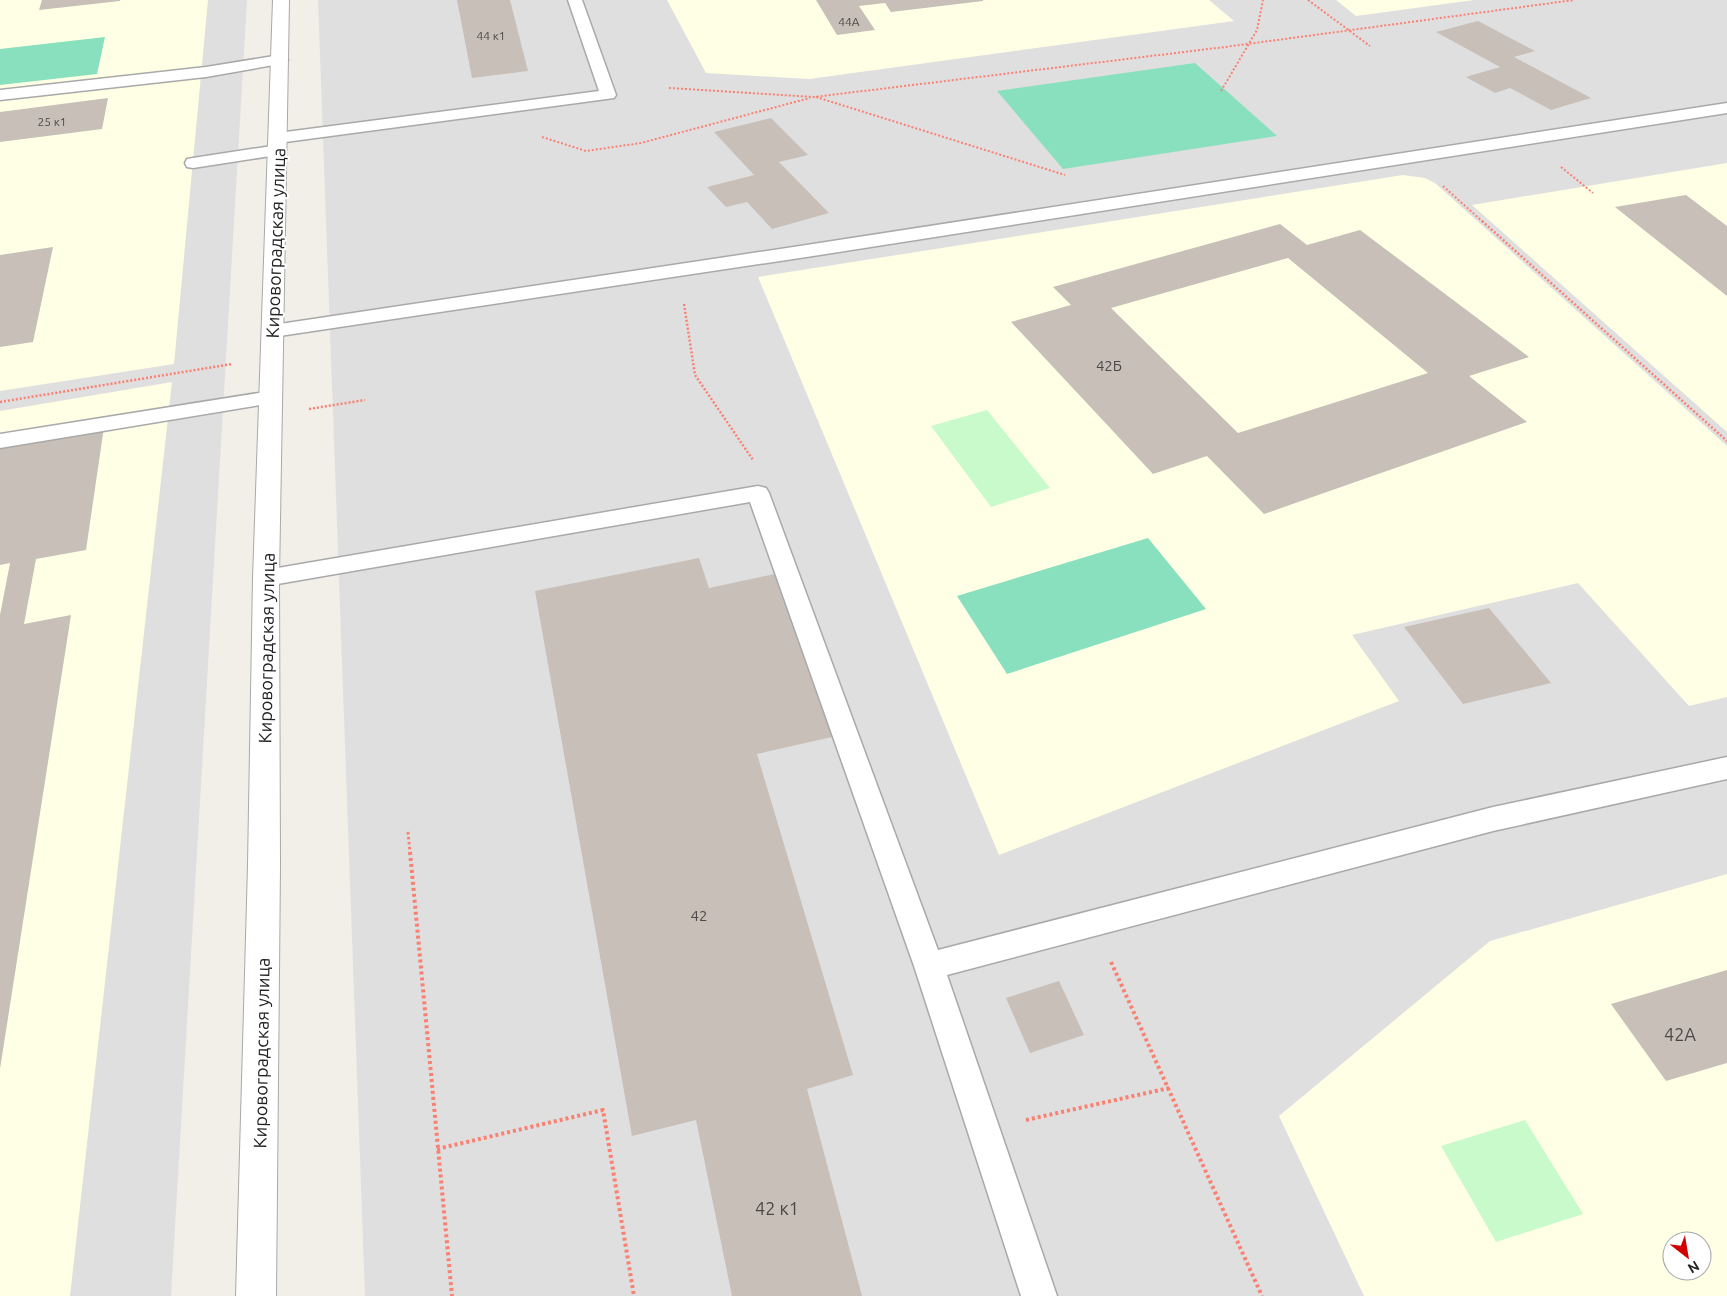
<svg xmlns="http://www.w3.org/2000/svg" width="1727" height="1296" viewBox="0 0 1727 1296" font-family="Ubuntu,sans-serif">
<style>
.residential{fill:#e0dfdf;fill-rule:evenodd}
.education{fill:#ffffe5;fill-rule:evenodd}
.park{fill:#c8facc}
.pitch{fill:#88e0be}
.building{fill:#c7bfb8;fill-rule:evenodd}
.lines{fill:none;stroke-linecap:round;stroke-linejoin:round}
.service-casing{stroke:#a9a9a9;stroke-width:3}
.tertiary-casing{stroke:#a9a9a9;stroke-width:2}
.path-far3{stroke:#fa8072;stroke-width:2;stroke-dasharray:2 2;stroke-linecap:butt}
.path-far2{stroke:#fa8072;stroke-width:2.5;stroke-dasharray:2 2;stroke-linecap:butt}
.path-far1{stroke:#fa8072;stroke-width:3;stroke-dasharray:2.5 2.5;stroke-linecap:butt}
.path{stroke:#fa8072;stroke-width:4;stroke-dasharray:3 3;stroke-linecap:butt}
.service{fill:#fff;fill-rule:evenodd}
.tertiary{fill:#fff;fill-rule:evenodd}
.labels{text-anchor:middle;dominant-baseline:central;stroke-width:4;stroke-linejoin:round;paint-order:stroke}
.far-number-label{font-size:12px;fill:#4b4948}
.number-label{font-size:15px;fill:#4b4948}
.street-label{font-size:18px;fill:#222;stroke:#fff}
.near-number-label{font-size:18px;fill:#4b4948}
</style>
<rect width="100%" height="100%" fill="#f2efe9"/>
<path class="residential" d="M0,0H247L171,1296H0Z
M318,0H1727V1296H365ZM1672,1241H1702V1271H1672Z"/>
<path class="education" d="M0,0H208L174,364L0,391Z
M667,0H1209L1234,21L809,79L706,73Z
M1336,0H1474L1356,16Z
M1727,163V432L1472,205Z
M1403,175L1425,178L1435,183L1727,446V697L1689,706L1578,583L1352,635L1399,701L999,855L758,277Z
M172,382L70,1296H0V411Z
M1727,874V1296H1364L1279,1116L1490,941ZM1672,1241H1702V1271H1672Z"/>
<path class="park" d="M987,410L1050,488L991,507L931,426Z
M1525,1120L1583,1214L1496,1242L1441,1146Z"/>
<path class="pitch" d="M105,37L97,74L0,85V49Z
M1195,63L1277,136L1063,169L997,91Z
M1148,538L1206,609L1007,674L957,596Z"/>
<path class="building" d="M42,0H120V1L39,10Z
M457,0H510L528,71L472,78Z
M816,0H983V1L891,12L885,3L859,6L875,30L837,35Z
M1478,21L1535,51L1514,57L1591,98L1551,110L1510,88L1495,93L1466,77L1500,67L1436,32Z
M108,98L102,129L0,142V112Z
M771,118L808,155L779,162L829,213L772,229L747,202L726,207L707,187L754,175L714,132Z
M1686,195L1727,226V296L1615,207Z
M1280,224L1307,245L1360,230L1529,357L1469,376L1527,422L1264,514L1207,456L1153,474L1011,322L1071,305L1053,287ZM1288,258L1428,373L1238,433L1111,308Z
M53,247L33,342L0,347V255Z
M104,427L86,550L36,559L24,624L71,615L0,1069V615L10,563L0,565V444Z
M699,558L709,588L775,574L832,737L757,754L853,1075L807,1089L862,1296H732L696,1120L632,1136L535,591Z
M1489,608L1551,683L1463,704L1404,627Z
M1727,970V1063L1666,1081L1611,1004Z
M1059,981L1084,1035L1030,1053L1006,998Z"/>
<g class="lines">
<g class="service-casing">
<path id="service" d="M568,0H582L616,95L614,98L278,143L272,141L270,138L272,135L278,133L599,91Z
M280,55L285,57L288,60L285,63L206,77L0,100V90L206,67Z
M1727,103V113L813,256L273,337L266,335L263,331L266,327L273,325L813,244Z
M278,145L284,146L286,150L284,154L193,168L187,167L185,163L187,159L193,158Z
M271,391L278,392L281,397L278,402L0,448V434Z
M758,486L766,488L769,493L938,950L1493,807L1727,757V779L1493,831L947,975L1057,1296H1021L914,966L750,502L266,586L258,584L254,578L258,572L266,570Z"/>
</g>
<g class="tertiary-casing">
<path id="tertiary" d="M273,0H289L279,578L280,865L276,1296H236L248,865L253,578Z"/>
</g>
<path class="path-far3" d="M1308,0L1370,46
M669,88L814,97L1225,47L1574,0
M1221,91L1257,30L1263,0
M816,97L1065,175
M542,137L586,151L641,143L810,98
M1561,167L1593,193
M1443,186L1483,222"/>
<path class="path-far2" d="M1482,221L1727,441
M684,304L695,375L753,460
M0,402L232,364
M309,409L365,400"/>
<path class="path-far1" d="M408,832L410,853"/>
<path class="path" d="M410,852L452,1296
M1111,962L1262,1296
M1026,1120L1169,1088
M437,1149L603,1110L634,1296"/>
<use href="#service" class="service"/>
<use href="#tertiary" class="tertiary"/>
</g>
<g class="labels">
<g class="far-number-label">
<text x="849" y="21">44А</text>
<text x="491" y="35">44 к1</text>
<text x="52" y="121">25 к1</text>
</g>
<g class="number-label">
<text x="1109" y="365">42Б</text>
<text x="699" y="915">42</text>
</g>
<g class="street-label">
<text transform="translate(275 243) rotate(-88)">Кировоградская улица</text>
<text transform="translate(266 648) rotate(-89)">Кировоградская улица</text>
<text transform="translate(261 1053) rotate(-89)">Кировоградская улица</text>
</g>
<g class="near-number-label">
<text x="1680" y="1034">42А</text>
<text x="777" y="1208">42 к1</text>
</g>
</g>
<g transform="translate(1687 1256) rotate(149)"><circle r="24" fill="#ffffff" stroke="#a7a7a7"/>
<path d="M0-4L9 19L0 12L-9 19Z" fill="#d40000"/>
<text y="-8" font-size="14" font-weight="bold" text-anchor="middle" fill="#222222">N</text>
</g>
</svg>
